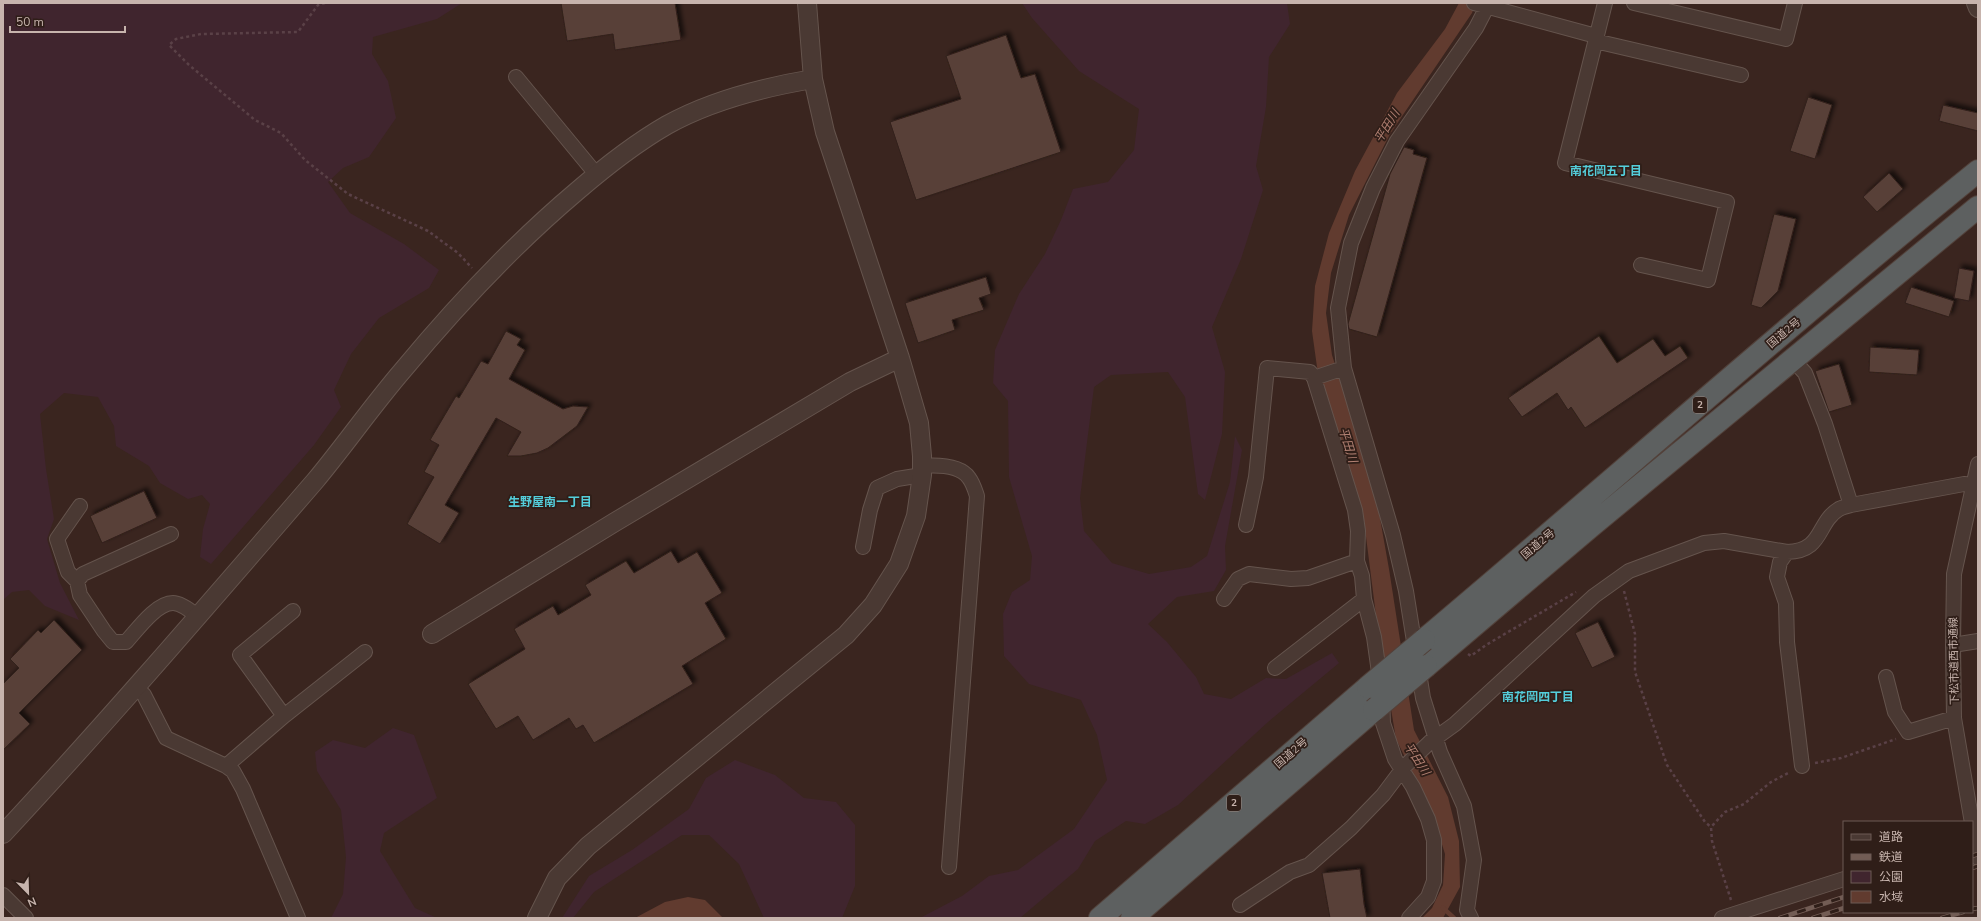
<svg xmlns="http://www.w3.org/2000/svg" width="1981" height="921" viewBox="0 0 1981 921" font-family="'Nunito Sans','Noto Sans JP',sans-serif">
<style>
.green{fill:#40252e}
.water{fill:#613b2f}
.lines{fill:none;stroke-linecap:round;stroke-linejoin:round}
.stream{stroke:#613b2f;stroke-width:4.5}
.building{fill:#583f38;stroke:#31201a;filter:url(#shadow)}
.minor-casing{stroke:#65544d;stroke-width:16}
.tertiary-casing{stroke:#65544d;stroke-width:20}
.trunk-casing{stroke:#52413a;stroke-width:24}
.path{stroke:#5a4147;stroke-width:2.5;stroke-dasharray:3 3;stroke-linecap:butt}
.minor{stroke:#4a3933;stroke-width:14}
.tertiary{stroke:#4a3933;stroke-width:18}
.trunk{stroke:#5d6060;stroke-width:22}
.rail-casing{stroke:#725c54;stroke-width:4.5}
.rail{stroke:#2f1e18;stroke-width:3;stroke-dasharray:9;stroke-linecap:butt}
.trunk-bridge-casing{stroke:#52413a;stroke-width:24;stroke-linecap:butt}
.trunk-bridge{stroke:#5d6060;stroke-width:22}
.labels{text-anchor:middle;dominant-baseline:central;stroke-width:3.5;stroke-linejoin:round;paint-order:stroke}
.shield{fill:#2f1e18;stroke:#998780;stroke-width:1}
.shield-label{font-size:10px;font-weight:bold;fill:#c7b4ad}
.street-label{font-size:11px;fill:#c7b4ad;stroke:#2f1e18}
.water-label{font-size:12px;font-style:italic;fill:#b28173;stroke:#2f1e18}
.neighbourhood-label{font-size:12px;font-weight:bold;fill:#54cedb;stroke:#2f1e18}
</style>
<defs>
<filter id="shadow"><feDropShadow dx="3.5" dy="-3.5" stdDeviation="2" flood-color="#0009"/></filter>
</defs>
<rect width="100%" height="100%" fill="#3a251f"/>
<path class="green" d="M3,3H462L437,19L373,37L372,54L388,81L396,118L369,157L343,168L328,182L350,213L404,244L439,270L429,288L379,318L351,354L334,390L341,407L314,445L211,564L200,557L203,529L210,504L202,495L188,499L160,483L149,466L116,446L114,426L98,397L64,393L40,414L46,469L54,519L47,539L60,583L79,620L45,606L29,590L12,592L3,600Z
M1022,3H1287L1290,24L1269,57L1266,107L1256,166L1263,190L1241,259L1212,327L1225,372L1222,434L1205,500L1198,494L1185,397L1168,372L1111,375L1094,387L1080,498L1084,531L1112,563L1149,574L1191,567L1207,556L1230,482L1235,436L1242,450L1225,546L1226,570L1214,591L1177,597L1148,624L1167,642L1196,677L1204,694L1231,699L1266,678L1286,679L1332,653L1339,663L1268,722L1178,805L1145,824L1126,821L1095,841L1078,869L1020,918H920L962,896L989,876L1018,870L1074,829L1107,780L1097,735L1081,700L1029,684L1004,656L1003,614L1012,592L1030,580L1032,556L1009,477L1008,401L993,383L995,350L1019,294L1045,254L1061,220L1073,189L1108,182L1134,150L1139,109L1079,71L1032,18Z
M393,728L414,735L437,798L384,833L380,851L415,908L437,918H331L343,894L346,857L341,810L317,771L315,752L333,740L365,748Z
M735,760L775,775L804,798L836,802L855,825V886L842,918H764L739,864L709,835H682L594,892L573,918H562L589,876L632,850L689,809L706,778Z"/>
<path class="water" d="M1459,3H1476L1472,13L1390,134L1349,215L1331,273L1326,313L1332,355L1375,490L1389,569L1414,730L1448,797L1459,841L1460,887L1443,918H1422L1432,908L1443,885L1445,854L1432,812L1396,739L1378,631L1364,521L1317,367L1312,331L1315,286L1329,233L1355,171L1397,93L1445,29Z
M688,897L705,900L723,918H635L665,902Z"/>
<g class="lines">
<path class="stream" d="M1443,908L1454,918"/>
</g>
<path class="building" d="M561,3H675L681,40L615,50L613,34L567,41Z
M1006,35L1021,78L1035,74L1061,152L916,200L890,122L961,99L946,56Z
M1808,97L1832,105L1815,159L1790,151Z
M1943,105L1978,113V131L1939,121Z
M1404,147L1414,150L1413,154L1427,158L1377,337L1349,329L1348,324L1390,174Z
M1889,173L1903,189L1877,212L1863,197Z
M1774,214L1796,219L1778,291L1761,308L1751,305Z
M1959,268L1974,271L1969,301L1954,298Z
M986,277L991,294L979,298L984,310L952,320L955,330L918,343L905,303Z
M1911,287L1954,301L1949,317L1905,303Z
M506,331L521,339L517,345L525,350L509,379L563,409L573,406L588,407L577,426L548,448L537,453L521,456H507L521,432L496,418L445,505L459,513L440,544L407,524L434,477L424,472L439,445L430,440L456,396L459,398L481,361L488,364Z
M1599,336L1617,363L1653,339L1665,356L1680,346L1688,358L1585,428L1571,407L1568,410L1557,393L1522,417L1508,398Z
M1870,347L1919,350L1917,375L1869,372Z
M1839,364L1852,405L1829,412L1815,371Z
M144,491L157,518L102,543L90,516Z
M671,551L678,563L697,552L722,593L705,603L726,639L682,666L693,684L594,743L583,725L576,729L569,718L533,740L518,716L496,729L468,684L525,649L514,629L553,606L558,615L591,595L585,585L626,561L634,573Z
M54,620L82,650L19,713L30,724L3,750V684L19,668L10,659L38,630L41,633Z
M1598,622L1615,657L1592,668L1575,633Z
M1360,869L1364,904L1367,918H1330L1322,873Z"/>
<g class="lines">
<g class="minor-casing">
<path id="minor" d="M1474,3L1596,36
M1605,3L1565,163L1727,202L1708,280L1641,265
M1634,3L1786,39L1795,3
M1595,41L1741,75
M516,77L596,174
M1793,360L1805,373L1825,424L1851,505
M1314,378L1344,368
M1978,464L1954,574L1953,645L1954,718L1978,858
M922,466C936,465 960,465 969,478C973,483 975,490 977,496L949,867
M80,506L57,539L68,572L77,581L80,595L104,631L113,642H126C137,630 156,603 173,603C181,603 191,611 197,616
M1246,525L1256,477L1267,368L1310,372L1314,378L1355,510L1358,531L1357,561L1362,576L1364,599L1275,668
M863,547L870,510L877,488L897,479L922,475
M1787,552L1780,562L1777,577L1786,603L1787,642L1802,766
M77,581L83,574L171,534
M1224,599L1238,579L1249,574L1291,579L1308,578L1357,561
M1364,599L1374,637L1382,694L1383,723L1395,759L1413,787L1428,819L1434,840V881L1428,897L1409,918
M1953,645L1978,641
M1886,677L1895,712L1908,732L1954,718
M136,687L144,695L166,738L226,766L233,771L243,789L298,918
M284,716L240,655L293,611
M226,766L284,716L365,652
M3,895L26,918
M1240,905L1290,872L1309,865L1351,828L1383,795L1404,767L1430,742L1455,724L1594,596L1629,571L1704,543L1724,541L1787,552C1824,551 1816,523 1839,509C1843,507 1847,506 1851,505L1964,484L1975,485
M1471,918L1467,910L1474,860L1464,806L1440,752L1423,698L1406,591L1393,535L1344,368L1338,308L1351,243L1373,188L1397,141L1476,28L1489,3
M1722,918L1844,879"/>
</g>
<g class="tertiary-casing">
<path id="tertiary" d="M1976,3L1978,8
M432,634L615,522L850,382L900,358
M3,834C110,719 212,600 315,481C345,445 372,406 403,370C457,305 511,247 576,192C605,167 634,144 667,125C710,101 765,87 813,79
M537,918L557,878L588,846L846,635L873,605L899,564L916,516L922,475V456L919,423L900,358L825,132L813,79L807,3"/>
</g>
<g class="trunk-casing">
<path id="trunk" d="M1424,640C1609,484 1790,323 1978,171
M1426,666L1591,526L1978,207
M1100,918L1368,687
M1132,918L1374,710"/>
</g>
<path class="path" d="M325,3L318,5L298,32L201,34L176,39L169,45L189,65L255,120L281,133L305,160L348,194L428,231L458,253L472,268
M1624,591L1635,634V672L1667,765L1705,822L1711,827
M1468,654L1471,656L1486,645L1576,592
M1815,763L1841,758L1896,739
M1731,900L1712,841L1711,827L1725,812L1744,804L1771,782L1790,772"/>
<use href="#minor" class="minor"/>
<use href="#tertiary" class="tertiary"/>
<use href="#trunk" class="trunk"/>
<g class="rail-casing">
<path id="rail" d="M1972,856L1978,854
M1972,868L1978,866
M1972,909L1978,908
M1780,918L1844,897
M1813,918L1844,908
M1942,918L1963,912"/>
</g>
<use href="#rail" class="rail"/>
<g class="trunk-bridge-casing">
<path id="trunk-bridge" d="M1368,687L1424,640
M1374,710L1426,666"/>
</g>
<use href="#trunk-bridge" class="trunk-bridge"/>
</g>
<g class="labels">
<g class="shield">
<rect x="1693" y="397" width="14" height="16" rx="3"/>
<rect x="1227" y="795" width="14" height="16" rx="3"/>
</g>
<g class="shield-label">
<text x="1700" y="405">2</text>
<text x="1234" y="803">2</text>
</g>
<g class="street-label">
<text transform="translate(1784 333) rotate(-40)">国道2号</text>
<text transform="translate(1538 544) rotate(-40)">国道2号</text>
<text transform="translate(1954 661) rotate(-91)">下松市道西市通線</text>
<text transform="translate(1291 753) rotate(-41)">国道2号</text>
</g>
<g class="water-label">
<text transform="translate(1387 126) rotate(-58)">平田川</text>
<text transform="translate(1348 445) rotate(73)">平田川</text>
<text transform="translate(1417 759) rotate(57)">平田川</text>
</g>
<g class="neighbourhood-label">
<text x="1606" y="171">南花岡五丁目</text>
<text x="550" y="502">生野屋南一丁目</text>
<text x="1538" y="697">南花岡四丁目</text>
</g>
</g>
<rect width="1981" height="921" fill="none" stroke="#c7b4ad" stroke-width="8"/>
<rect x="1843" y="821" width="130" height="92" fill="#2f1e18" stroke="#6c5a54"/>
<rect x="1851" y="834" width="20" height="6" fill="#4a3933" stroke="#6c5a54"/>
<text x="1879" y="841" font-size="12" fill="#c7b4ad">道路</text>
<rect x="1851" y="854" width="20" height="6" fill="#725c54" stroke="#6c5a54"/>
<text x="1879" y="861" font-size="12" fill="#c7b4ad">鉄道</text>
<rect x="1851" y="871" width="20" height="12" fill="#40252e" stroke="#6c5a54"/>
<text x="1879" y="881" font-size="12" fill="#c7b4ad">公園</text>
<rect x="1851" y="891" width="20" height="12" fill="#613b2f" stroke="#6c5a54"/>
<text x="1879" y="901" font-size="12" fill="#c7b4ad">水域</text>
<g transform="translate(28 893) rotate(157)" stroke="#2f1e18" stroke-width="3" paint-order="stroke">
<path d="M0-3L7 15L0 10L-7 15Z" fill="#c7b4ad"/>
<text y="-6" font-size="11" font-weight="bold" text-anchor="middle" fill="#c7b4ad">N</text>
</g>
<path d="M10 26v6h115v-6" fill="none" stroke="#c7b4ad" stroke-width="2"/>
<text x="16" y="26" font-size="12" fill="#c7b4ad" stroke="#2f1e18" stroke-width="3" paint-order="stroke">50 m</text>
</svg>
